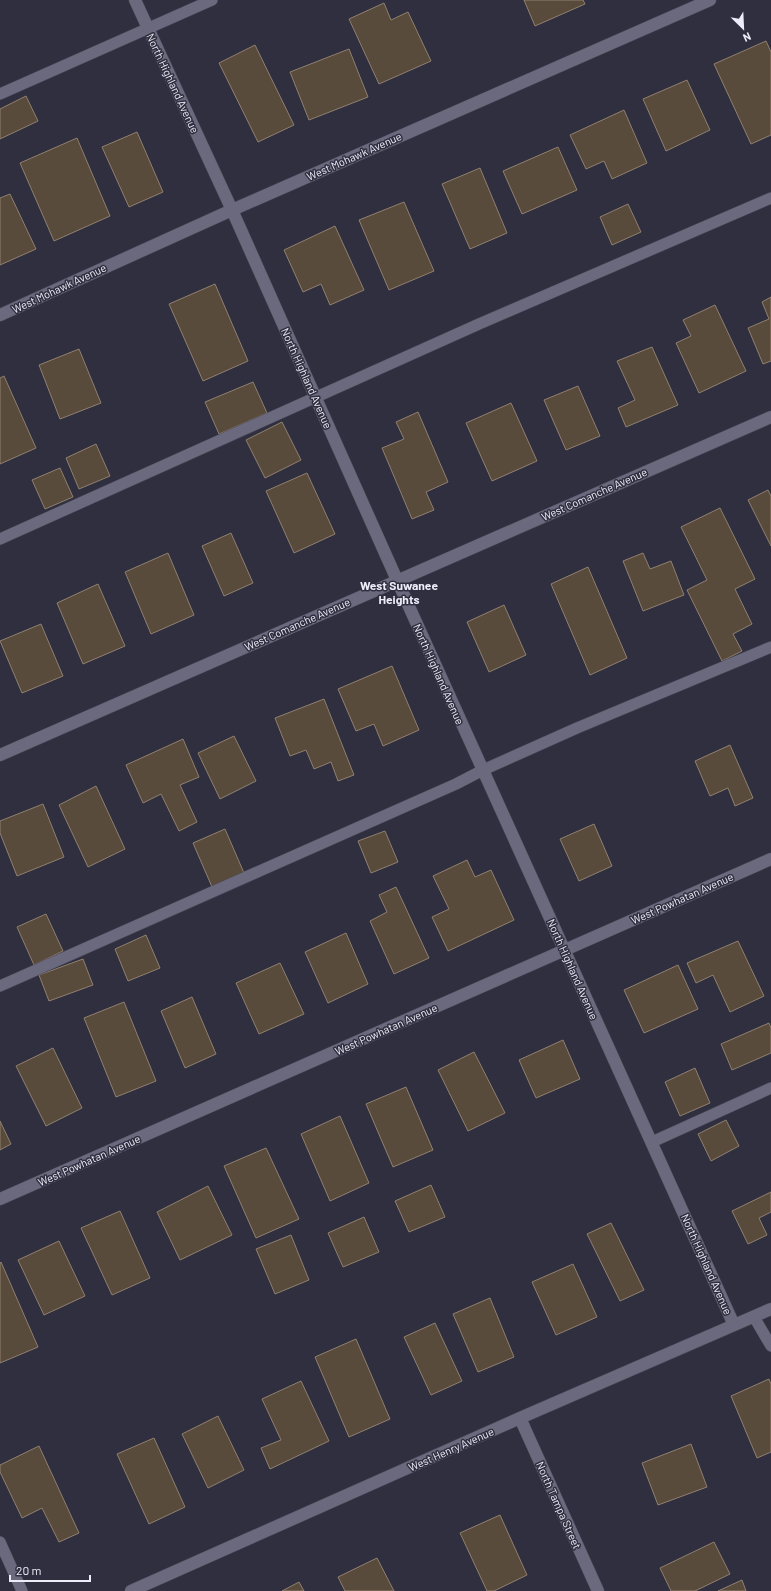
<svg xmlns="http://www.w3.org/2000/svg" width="771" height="1591" viewBox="0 0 771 1591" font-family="Barlow,sans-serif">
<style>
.building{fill:#594b3b;stroke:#90806f}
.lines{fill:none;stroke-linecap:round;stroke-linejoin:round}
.lane-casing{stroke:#4a4a59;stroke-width:12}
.street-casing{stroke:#4a4a59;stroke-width:13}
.lane{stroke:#6a697d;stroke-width:11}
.street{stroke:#6a697d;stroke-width:12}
.labels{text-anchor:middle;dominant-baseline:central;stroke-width:3;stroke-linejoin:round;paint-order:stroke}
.street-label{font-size:11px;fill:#ededf9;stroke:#2f2f40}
.neighbourhood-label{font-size:12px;font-weight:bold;fill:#ededf9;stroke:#2f2f40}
</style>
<rect width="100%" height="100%" fill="#2f2f40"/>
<path class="building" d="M524,0H583L585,4L535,26Z
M384,3L391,20L408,12L431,61L379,84L349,19Z
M766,41L771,52V135L751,144L714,64Z
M255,45L294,125L258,142L219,63Z
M349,49L368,97L309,120L290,72Z
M687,80L710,130L666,151L643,99Z
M26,96L38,121L0,139V109Z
M624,110L647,163L612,179L604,161L586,169L570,135Z
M137,132L163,192L129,207L102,147Z
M77,138L110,216L54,241L20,163Z
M558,147L577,190L522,214L503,171Z
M480,168L507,233L470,249L442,184Z
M10,194L36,249L0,265V198Z
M404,202L434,271L389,290L359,220Z
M628,204L641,232L612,245L600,217Z
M335,226L364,290L330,305L321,284L303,292L284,250Z
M215,284L248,361L203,381L169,304Z
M771,297V361L763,364L748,328L769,319L762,302Z
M715,305L746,371L699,393L676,343L691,336L683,320Z
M652,347L678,405L626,427L618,408L635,400L617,361Z
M79,349L101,403L60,419L39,365Z
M4,376L36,448L0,464V378Z
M253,382L267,413L219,434L205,402Z
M578,386L600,436L566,450L544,400Z
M511,403L537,461L492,481L466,423Z
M418,412L448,482L426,492L434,510L412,519L382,448L404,439L396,422Z
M282,422L301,460L265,478L246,440Z
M96,444L110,476L79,489L66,458Z
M60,468L73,497L45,509L32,480Z
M307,473L335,534L294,553L266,491Z
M768,490L771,496V546L748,500Z
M720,508L755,579L735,589L752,624L733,634L742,651L722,661L687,590L707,580L681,527Z
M231,533L253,583L224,596L202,546Z
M168,553L194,615L151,634L125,572Z
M643,553L650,569L671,561L684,595L643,611L623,561Z
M588,567L627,658L590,675L551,584Z
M98,584L125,646L83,664L57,603Z
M504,605L526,655L489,672L467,622Z
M41,624L63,676L22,693L0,641Z
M392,666L419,730L383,746L374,724L356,731L338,689Z
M324,699L354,775L338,781L331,762L314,769L306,750L290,756L275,718Z
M234,736L256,781L220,799L198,753Z
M183,739L199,777L180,785L197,822L179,831L161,794L143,803L126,765Z
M730,745L753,798L735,806L728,788L710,796L695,761Z
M96,786L125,849L88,867L59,805Z
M43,804L64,857L17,876L0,833V821Z
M594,824L612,866L579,881L560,839Z
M225,829L244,873L212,887L193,843Z
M385,831L398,862L371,873L358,841Z
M467,860L475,877L491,870L514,920L448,951L432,917L449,909L433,876Z
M396,887L429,958L394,974L370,921L387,912L379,895Z
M46,914L63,951L34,965L17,927Z
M346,933L368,984L328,1003L305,952Z
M146,935L160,968L128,981L115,949Z
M738,941L764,996L730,1012L713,975L696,983L687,963Z
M83,959L93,985L49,1001L39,975Z
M280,963L304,1014L259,1034L236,983Z
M678,965L698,1009L644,1033L624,990Z
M192,997L216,1054L185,1068L161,1011Z
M124,1002L156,1081L116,1097L84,1018Z
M769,1023L771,1028V1053L732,1070L721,1044Z
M563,1040L580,1079L536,1098L519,1060Z
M53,1048L82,1108L46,1126L16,1066Z
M474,1052L505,1113L468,1131L438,1070Z
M695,1068L710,1103L680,1116L665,1082Z
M406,1087L433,1150L393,1167L366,1104Z
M340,1116L369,1183L330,1201L301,1134Z
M726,1120L739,1146L711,1161L698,1134Z
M0,1121L11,1144L0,1150Z
M266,1148L299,1219L256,1238L224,1166Z
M431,1185L445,1217L409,1232L395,1201Z
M208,1186L232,1235L180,1260L157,1212Z
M771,1192V1212L759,1218L767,1235L748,1244L732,1211Z
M120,1211L150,1278L112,1295L81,1228Z
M364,1217L379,1252L343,1267L328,1233Z
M611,1223L644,1290L620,1301L587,1234Z
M291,1235L309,1280L275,1294L256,1249Z
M59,1241L85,1296L44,1315L18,1260Z
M1,1262L38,1347L0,1363V1263Z
M573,1264L597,1317L556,1335L532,1282Z
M490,1298L514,1357L478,1372L453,1314Z
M435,1323L462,1381L431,1395L404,1337Z
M356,1339L390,1419L349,1437L315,1357Z
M769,1379L771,1384V1452L757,1458L731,1396Z
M301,1381L329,1441L270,1469L261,1448L281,1440L262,1399Z
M218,1416L244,1470L208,1488L182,1434Z
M154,1438L185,1507L149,1524L117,1454Z
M691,1444L707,1487L658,1505L642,1463Z
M39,1446L79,1533L59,1542L42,1508L22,1518L0,1472V1465Z
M500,1515L527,1575L494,1591H487L460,1533Z
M714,1542L730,1574L695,1591H671L660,1568Z
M377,1558L394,1591H345L338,1577Z
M742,1580L746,1591H718Z
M299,1582L304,1591H282Z"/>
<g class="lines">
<g class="lane-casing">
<path id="lane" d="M0,94L212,0
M0,539L479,324L771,198
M0,986L456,784L483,770L577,728L771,647
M652,1142L771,1088
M754,1317L771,1346
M0,1542L22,1591"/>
</g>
<g class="street-casing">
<path id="street" d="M135,0L232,210L397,580L734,1325
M0,315L232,210L710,0
M0,755L771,417
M0,1199L771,859
M520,1418L598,1591
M131,1591L520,1418L771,1309"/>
</g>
<use href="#lane" class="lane"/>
<use href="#street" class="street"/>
</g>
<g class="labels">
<g class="street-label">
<text transform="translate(173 83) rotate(65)">North Highland Avenue</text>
<text transform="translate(354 156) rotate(-24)">West Mohawk Avenue</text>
<text transform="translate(59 288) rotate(-25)">West Mohawk Avenue</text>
<text transform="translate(307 378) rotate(66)">North Highland Avenue</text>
<text transform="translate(594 494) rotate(-24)">West Comanche Avenue</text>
<text transform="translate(297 624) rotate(-24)">West Comanche Avenue</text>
<text transform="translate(439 674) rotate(66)">North Highland Avenue</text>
<text transform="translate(682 898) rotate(-24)">West Powhatan Avenue</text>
<text transform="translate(573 969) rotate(66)">North Highland Avenue</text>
<text transform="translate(386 1029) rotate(-24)">West Powhatan Avenue</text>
<text transform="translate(89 1160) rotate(-24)">West Powhatan Avenue</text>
<text transform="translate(707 1264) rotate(66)">North Highland Avenue</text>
<text transform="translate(451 1449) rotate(-24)">West Henry Avenue</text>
<text transform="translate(559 1505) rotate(66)">North Tampa Street</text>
</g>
<g class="neighbourhood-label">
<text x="399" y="585">West Suwanee<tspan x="399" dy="14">Heights</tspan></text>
</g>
</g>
<g transform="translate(743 28) rotate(156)" stroke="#2f2f40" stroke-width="3" paint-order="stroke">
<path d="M0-3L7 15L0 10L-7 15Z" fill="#ededf9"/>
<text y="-6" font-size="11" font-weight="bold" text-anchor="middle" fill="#ededf9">N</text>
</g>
<path d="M10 1575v6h80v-6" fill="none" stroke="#ededf9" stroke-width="2"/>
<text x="16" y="1575" font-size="12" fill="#ededf9" stroke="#2f2f40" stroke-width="3" paint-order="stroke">20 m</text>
</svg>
